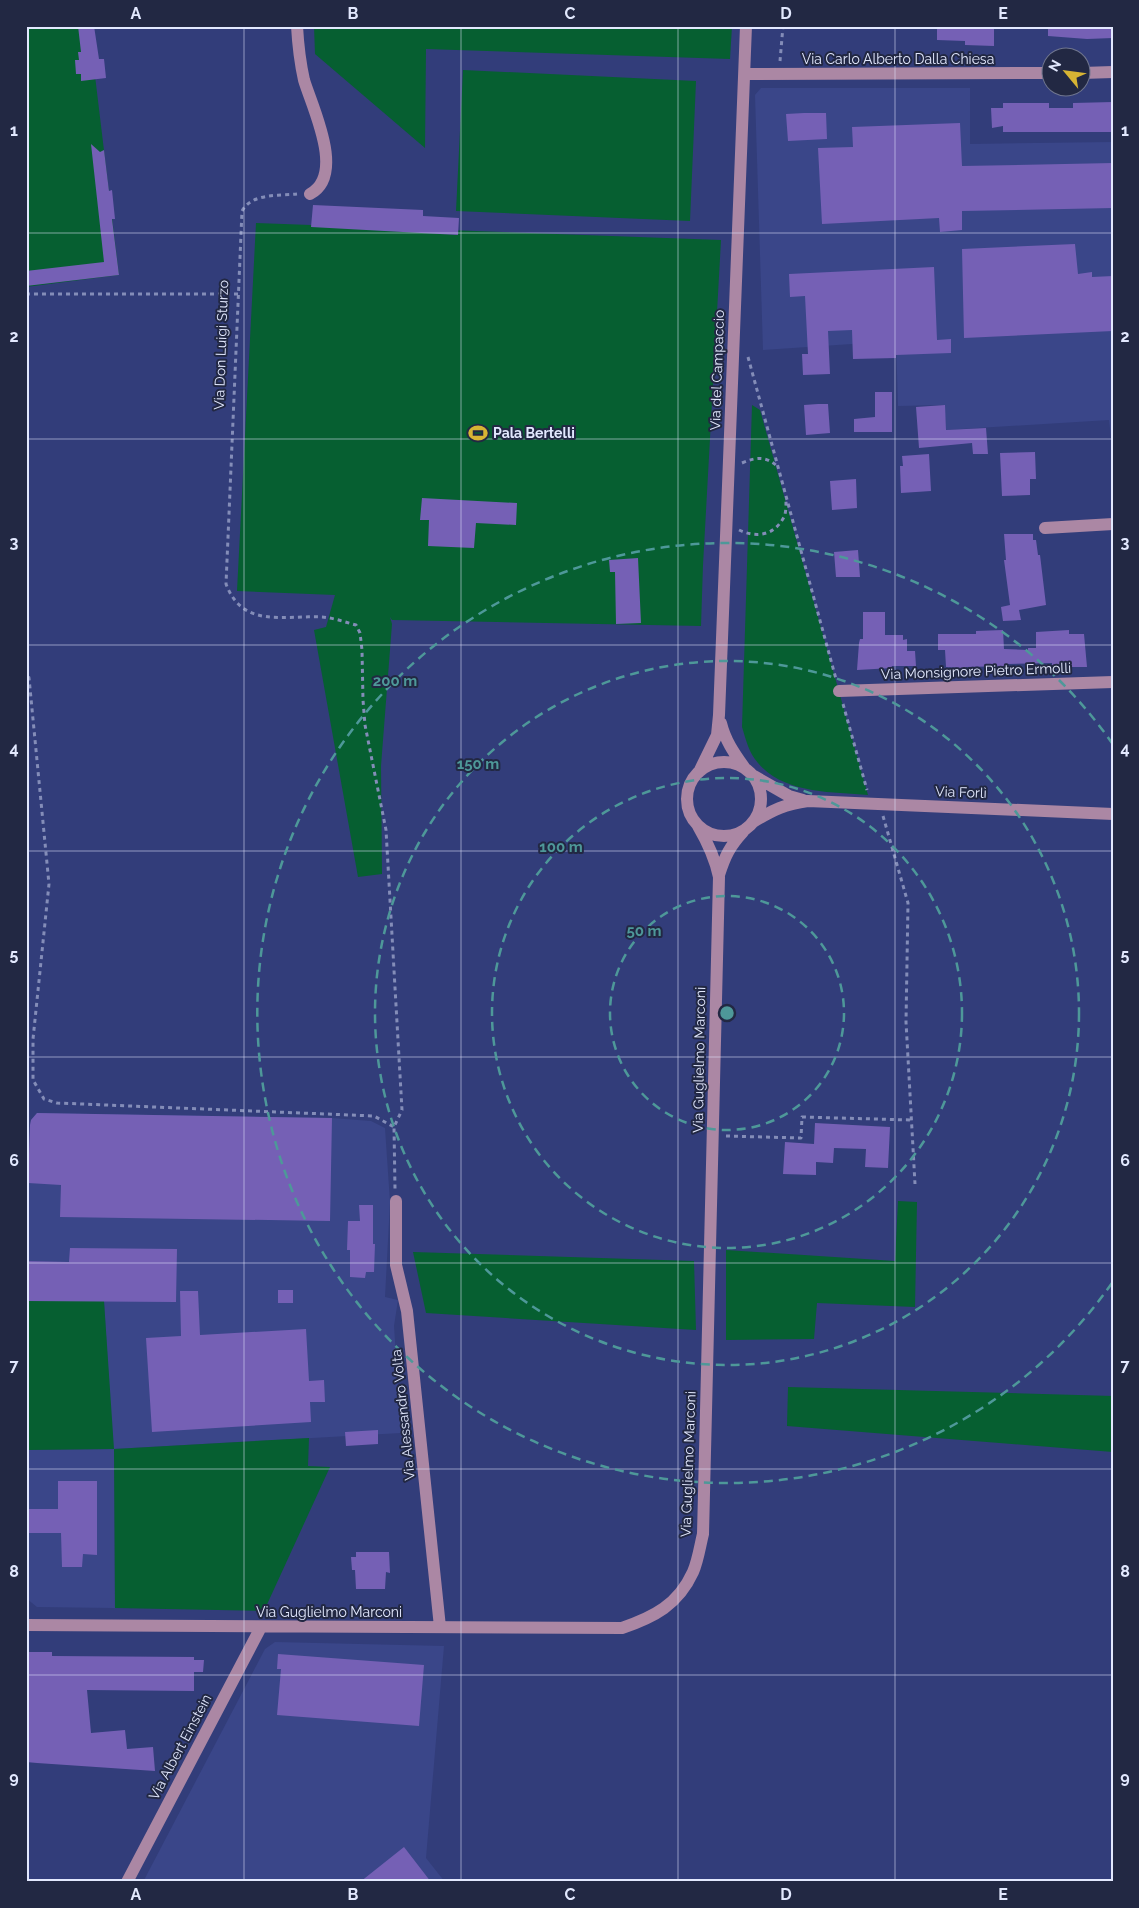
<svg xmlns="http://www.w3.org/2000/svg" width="1139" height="1908" viewBox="0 0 1139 1908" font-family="Raleway,sans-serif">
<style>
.built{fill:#3a4689}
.green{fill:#065f31}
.building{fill:#7560b5}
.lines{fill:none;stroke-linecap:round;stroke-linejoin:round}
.path{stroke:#848db8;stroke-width:3;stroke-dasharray:4 4;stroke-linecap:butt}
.minor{stroke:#ab87a4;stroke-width:12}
.grid{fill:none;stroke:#e2e8fe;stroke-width:1;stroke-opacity:0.55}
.ring{fill:none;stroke:#4e9899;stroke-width:2.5;stroke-dasharray:9 6}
.labels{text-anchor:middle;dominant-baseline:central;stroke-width:4;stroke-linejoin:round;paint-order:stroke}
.street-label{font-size:14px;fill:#e2e8fe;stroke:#222843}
.poi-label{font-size:14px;font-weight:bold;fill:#e2e8fe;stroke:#222843;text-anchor:start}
.centre{fill:#4e9899;stroke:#222843;stroke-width:2.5}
.ring-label{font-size:15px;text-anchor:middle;font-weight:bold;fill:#4e9899;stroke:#222843;stroke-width:4;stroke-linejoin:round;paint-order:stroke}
.neatline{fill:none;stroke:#e2e8fe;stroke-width:2}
.grid-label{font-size:16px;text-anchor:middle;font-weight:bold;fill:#e2e8fe}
</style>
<rect width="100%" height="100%" fill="#323d7a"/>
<path class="built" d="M761,88H970V144L1113,142V455L1109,420L945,430L946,428L944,405L898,406L896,341L763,350L755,95Z
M37,1113L332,1118L371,1121L385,1128L390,1202L385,1297L398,1300L394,1326L401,1433L114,1449L115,1608L37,1607L26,1598V1450L113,1449L104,1302L26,1301V1198L30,1125L31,1120Z
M275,1642L444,1646L426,1858L445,1882H143L265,1649Z"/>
<path class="green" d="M26,26H89L119,275L26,287Z
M314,26H732L730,59L426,49L425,148L315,54Z
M463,70L696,81L690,221L456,211Z
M256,223L721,240L703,565L701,626L392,620L390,617L392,624L381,766L382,874L358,877L314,630L326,627L335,595L237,591Z
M752,405L760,410L868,795C832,792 784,794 758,763C749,753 746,740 742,727Z
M898,1201L917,1202L915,1307L817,1303L814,1339L726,1340V1250L895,1261Z
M413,1252L694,1261L696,1330L426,1313Z
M26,1301H104L114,1449L309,1438L308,1466L330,1467L264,1611L115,1608L114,1449L26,1450Z
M788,1387L1113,1396V1452L787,1426Z"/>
<path class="building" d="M78,26H94L99,59H104L106,78L81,81V74H76L75,60H79L78,52H81Z
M937,26H994V46L965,45V41L937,40Z
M1048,26H1113V38L1087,39L1048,36Z
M1113,102V132H1003V126L992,128L991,108H1003V103H1049V108H1073V103Z
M804,113H826L827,139L788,141L786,114Z
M960,123L962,166L1113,163V208L962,211V230L940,232L939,218L822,224L818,148L853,147L852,127Z
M91,144L100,152L104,150L109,191L112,190L115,219H112L119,275L26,286V271L104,262Z
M313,205L423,210V216L459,218L458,235L311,227Z
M1075,244L1078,274L1092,272V277L1113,276V331L964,338L962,249Z
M934,267L937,340L951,339V353L896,355V358L853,359L852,330L828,331L830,374L803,375L802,354H808L805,296L790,297L789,274Z
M875,392H892V432H854V419L875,417Z
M818,404H828L830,433L806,435L804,405Z
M945,405L946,430L986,428L988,454H973L972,443L919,448L916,407Z
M1035,452L1036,479H1030V495L1002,496L1000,453Z
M929,454L931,491L901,493L900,466H903L902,456Z
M856,479L857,508L832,510L830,481Z
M422,498L517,503L516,525L476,523L474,548L428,546L429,520H420Z
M1004,534H1033V540H1036L1038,555H1040L1046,605L1019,610L1021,620L1003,621L1001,607L1010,605L1004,560H1006Z
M858,550L860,577H836L834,552Z
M638,558L641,623L616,624L615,572H610L609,560Z
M863,612H885V635H903V640L907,639V651H915L916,666H892V668L857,670L859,643L860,639H863Z
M1003,630L1004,649L1028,650V648H1036V632L1069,630V634H1084L1087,667H1065V665H1052V663L1008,664V666L966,667V668L946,667L945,650H938V634H976V631Z
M37,1113L332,1118L330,1221L60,1217L61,1185L28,1183L30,1125L31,1120Z
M815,1123L890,1127L888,1168L865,1167L866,1149L834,1148L833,1163L816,1162V1175L783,1174L785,1142L814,1144Z
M359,1205H373V1244H375L374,1272H366L365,1278L350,1277V1250H347L348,1221H360Z
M70,1248L177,1249L176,1302L26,1301V1261L69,1262Z
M278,1290H293V1303H278Z
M180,1291H198L200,1335L306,1329L309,1381L324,1380L325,1402H310L311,1422L152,1432L146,1338L181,1336Z
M378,1430V1444L346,1446L345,1432Z
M58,1481H97V1555L83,1554L82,1567H62L61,1533H26V1509H58Z
M356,1552H389L390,1573L386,1572L385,1589H356L355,1570H352L351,1557H356Z
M26,1652H52V1656L194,1657V1660H204L203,1672H194V1691L87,1690L91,1733L125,1730L127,1749L153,1747L155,1771L37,1763L26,1762Z
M278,1654L424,1665L419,1726L277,1715L281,1669H277Z
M404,1847L431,1882H360Z"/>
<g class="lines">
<path class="path" d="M780,61L783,26
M297,194C278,196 252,193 242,211L226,584C243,629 284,615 322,617C334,618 345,622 356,625L360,633L362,650L363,700L365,725L386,830L402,1110L394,1127L395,1189
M26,294H238
M748,357L836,679
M742,463C756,457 766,456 777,466
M739,530C756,538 774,536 784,517C786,513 786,506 786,501
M26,669L29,678L49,884L33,1039V1080L44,1099L57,1103L374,1116L394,1127
M843,704L867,790
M883,816L908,903L906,1022L915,1184
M726,1136L801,1138L802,1117L911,1120"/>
<path class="minor" d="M297,26C298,44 300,62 304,80C312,107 346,175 310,194
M1082,73L1113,72
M745,74L1052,73
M1045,528L1113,524
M839,691L1113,682
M721,723C725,740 734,753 744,767
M687 799a37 37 0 1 1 74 0a37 37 0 1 1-74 0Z
M699,772L717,735L719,715L746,26
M754,776L789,796L803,800
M753,822C773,810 785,804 808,801L1113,814
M719,875C725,856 730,846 743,832
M396,1201V1265L407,1311L440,1627
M26,1625L622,1628C654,1617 678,1605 693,1572C698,1561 700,1546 703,1534L719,877C715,858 708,843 698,826
M127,1882L261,1627"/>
</g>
<path class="grid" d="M244,26V1882M461,26V1882M678,26V1882M895,26V1882M26,233H1113M26,439H1113M26,645H1113M26,851H1113M26,1057H1113M26,1263H1113M26,1469H1113M26,1675H1113"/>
<g class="ring">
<circle cx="727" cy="1013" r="117"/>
<circle cx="727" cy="1013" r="235"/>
<circle cx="727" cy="1013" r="352"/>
<path d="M1112 1283A470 470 0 1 1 1112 743"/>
</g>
<defs>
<g id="stadium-bare" transform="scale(1.5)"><path d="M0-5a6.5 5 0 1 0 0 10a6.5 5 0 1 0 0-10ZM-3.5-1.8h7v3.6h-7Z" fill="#d7b434" stroke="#222843" stroke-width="2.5" paint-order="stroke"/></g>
</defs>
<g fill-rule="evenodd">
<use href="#stadium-bare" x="478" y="433"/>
</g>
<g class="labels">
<g class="street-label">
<text x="898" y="59">Via Carlo Alberto Dalla Chiesa</text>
<text transform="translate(221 345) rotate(-88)">Via Don Luigi Sturzo</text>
<text transform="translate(717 370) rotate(-88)">Via del Campaccio</text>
<text transform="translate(976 671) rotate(-2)">Via Monsignore Pietro Ermolli</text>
<text transform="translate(961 792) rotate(2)">Via Forlì</text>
<text transform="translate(699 1060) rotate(-89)">Via Guglielmo Marconi</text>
<text transform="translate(403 1415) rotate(-96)">Via Alessandro Volta</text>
<text transform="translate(688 1464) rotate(-88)">Via Guglielmo Marconi</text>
<text x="329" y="1612">Via Guglielmo Marconi</text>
<text transform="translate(180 1747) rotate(-62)">Via Albert Einstein</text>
</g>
<g class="poi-label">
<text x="493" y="433">Pala Bertelli</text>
</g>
</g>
<circle cx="727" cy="1013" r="8" class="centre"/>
<g class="ring-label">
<text x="395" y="686">200 m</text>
<text x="478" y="769">150 m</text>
<text x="561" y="852">100 m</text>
<text x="644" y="936">50 m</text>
</g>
<rect width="1139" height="1908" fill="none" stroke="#222843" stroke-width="55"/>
<g transform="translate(1066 72) rotate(299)"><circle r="24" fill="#222843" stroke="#6f758e"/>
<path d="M0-4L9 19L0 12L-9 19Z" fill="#d7b434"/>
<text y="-8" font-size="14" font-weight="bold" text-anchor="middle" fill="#e2e8fe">N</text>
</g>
<rect x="28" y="28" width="1084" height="1852" class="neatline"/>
<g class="grid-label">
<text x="136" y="19">A</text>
<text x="353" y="19">B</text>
<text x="570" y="19">C</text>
<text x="786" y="19">D</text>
<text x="1003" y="19">E</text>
<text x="14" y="136">1</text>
<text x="1125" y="136">1</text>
<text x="14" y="342">2</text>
<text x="1125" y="342">2</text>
<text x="14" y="548">3</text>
<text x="1125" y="548">3</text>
<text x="14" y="754">4</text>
<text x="1125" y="754">4</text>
<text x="14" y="960">5</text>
<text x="1125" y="960">5</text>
<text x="14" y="1166">6</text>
<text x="1125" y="1166">6</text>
<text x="14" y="1371">7</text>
<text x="1125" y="1371">7</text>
<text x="14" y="1577">8</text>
<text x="1125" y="1577">8</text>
<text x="14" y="1783">9</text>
<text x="1125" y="1783">9</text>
<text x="136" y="1900">A</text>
<text x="353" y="1900">B</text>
<text x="570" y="1900">C</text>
<text x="786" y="1900">D</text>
<text x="1003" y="1900">E</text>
</g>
</svg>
